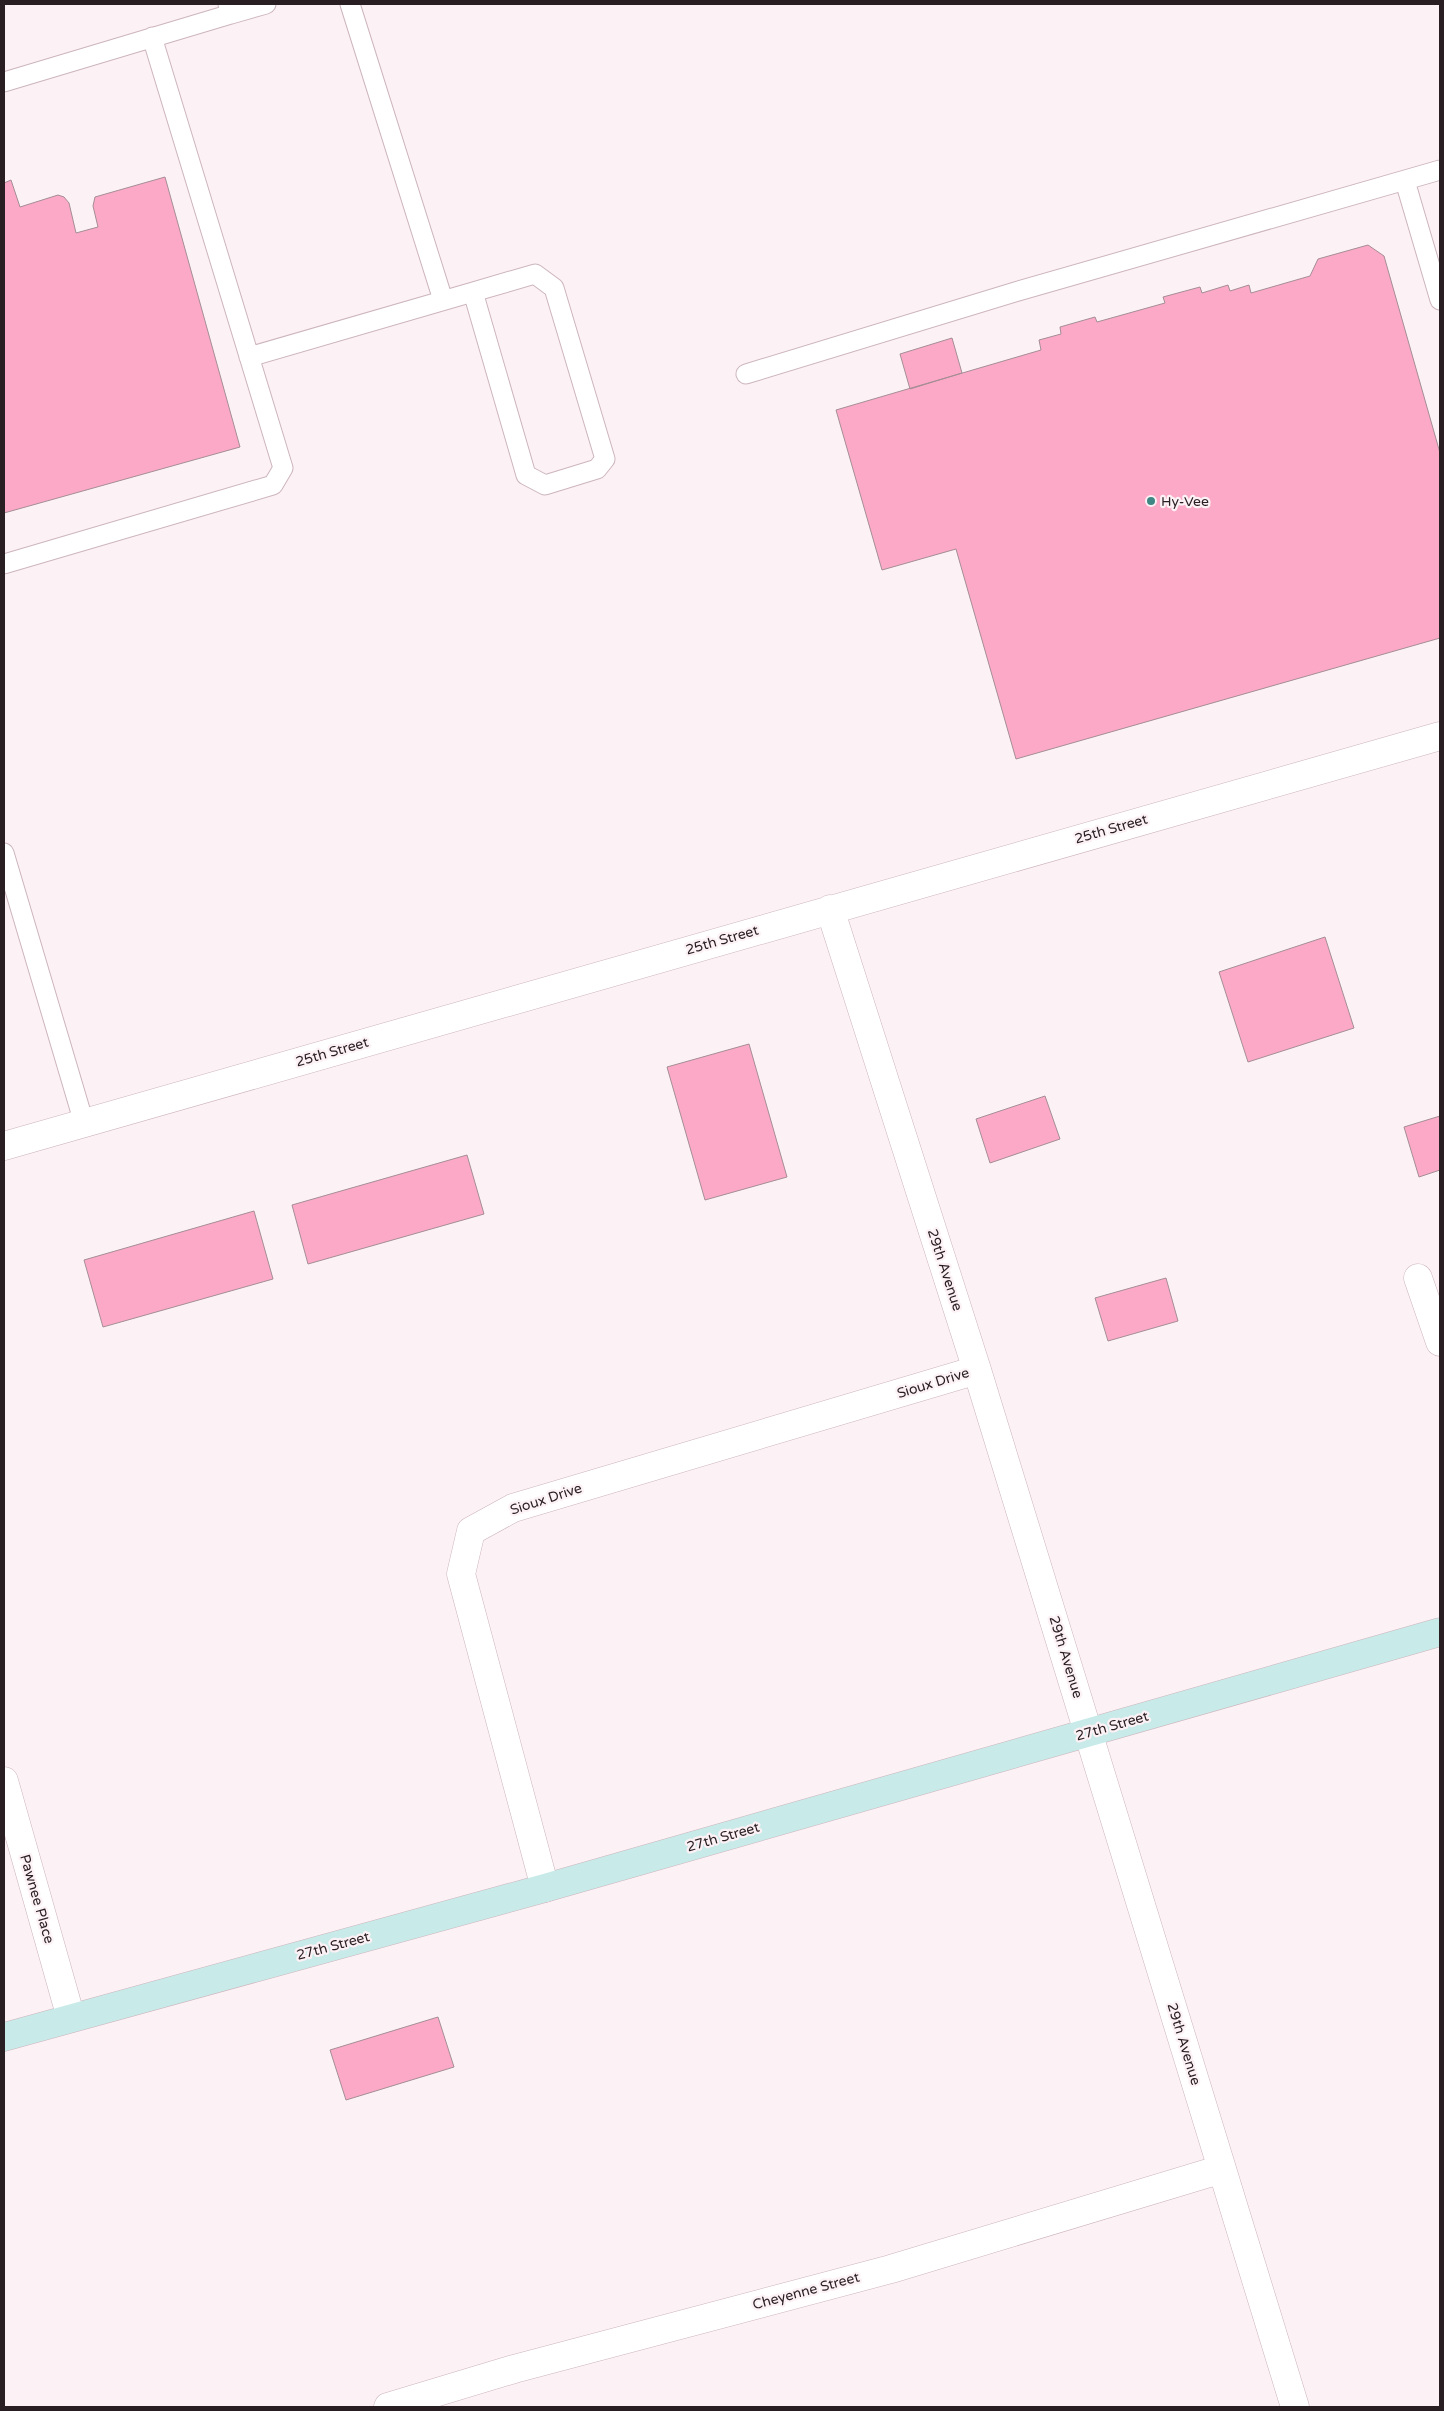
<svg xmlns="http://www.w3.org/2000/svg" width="1444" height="2411" viewBox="0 0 1444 2411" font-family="'Varela Round',sans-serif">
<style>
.building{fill:#fca9c7;stroke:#a58d95}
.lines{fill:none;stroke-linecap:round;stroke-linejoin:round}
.lane-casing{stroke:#cdb5bd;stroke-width:21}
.street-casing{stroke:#cdb5bd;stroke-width:29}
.secondary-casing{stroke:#cdb5bd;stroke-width:29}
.lane{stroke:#fff;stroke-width:19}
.street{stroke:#fff;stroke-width:28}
.secondary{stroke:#c8eae9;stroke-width:28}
.poi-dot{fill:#3f8784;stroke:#fcf1f4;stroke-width:2}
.labels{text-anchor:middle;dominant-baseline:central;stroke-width:4.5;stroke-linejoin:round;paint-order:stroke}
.poi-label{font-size:14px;fill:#291f23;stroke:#fcf1f4;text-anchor:start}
.street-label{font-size:14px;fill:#291f23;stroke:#fcf1f4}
</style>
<rect width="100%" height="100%" fill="#fcf1f4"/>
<path class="building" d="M165,177L240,447L4,513V183L11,180L20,207L58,195L64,197L69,203L76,233L98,227L93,206L95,197Z
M1368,245L1384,256L1440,453V638L1016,759L956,549L882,570L836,410L1041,350L1039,340L1061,334L1060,327L1095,317L1097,322L1165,303L1163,297L1200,287L1202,293L1228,285L1230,291L1249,285L1251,293L1310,276L1318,259Z
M952,338L962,373L910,389L900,354Z
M1325,937L1354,1028L1248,1062L1219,972Z
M749,1044L787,1177L705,1200L667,1067Z
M1045,1096L1060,1139L990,1163L976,1119Z
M1440,1116V1170L1419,1177L1404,1127Z
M467,1155L484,1214L308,1264L292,1205Z
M254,1211L273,1279L103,1327L84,1260Z
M1166,1278L1178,1321L1108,1341L1095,1298Z
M438,2017L454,2067L346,2100L330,2050Z"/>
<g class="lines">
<g class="lane-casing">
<path id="lane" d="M350,4L443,300
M231,14L266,4
M4,82L231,14L228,4
M1405,181L1440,300
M249,357L473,292L526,475L545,485L597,469L605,459L554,288L535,274L473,292
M746,374L1015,292L1440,170
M4,564L273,485L283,468L152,37
M4,853L84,1123"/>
</g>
<g class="street-casing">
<path id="street" d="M830,909L977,1370L1295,2407
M4,1146L1440,736
M1418,1278L1440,1342
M4,1781L71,2018
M545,1888L461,1574L471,1531L513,1508L977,1370
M388,2407L514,2369L891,2269L1222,2169"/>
</g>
<g class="secondary-casing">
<path id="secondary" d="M4,2037L545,1888L1440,1632"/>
</g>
<use href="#lane" class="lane"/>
<use href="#street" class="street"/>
<use href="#secondary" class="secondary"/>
</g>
<circle class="poi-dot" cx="1151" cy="501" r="5"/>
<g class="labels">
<g class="poi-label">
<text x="1161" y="501">Hy-Vee</text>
</g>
<g class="street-label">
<text transform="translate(1111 829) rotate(-16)">25th Street</text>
<text transform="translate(722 940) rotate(-16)">25th Street</text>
<text transform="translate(332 1052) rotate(-16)">25th Street</text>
<text transform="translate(945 1270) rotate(72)">29th Avenue</text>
<text transform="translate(933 1383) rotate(-17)">Sioux Drive</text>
<text transform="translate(546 1499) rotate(-18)">Sioux Drive</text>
<text transform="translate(1066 1657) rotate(73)">29th Avenue</text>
<text transform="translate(1112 1726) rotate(-16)">27th Street</text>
<text transform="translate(723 1837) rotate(-16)">27th Street</text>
<text transform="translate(37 1899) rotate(74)">Pawnee Place</text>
<text transform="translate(333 1946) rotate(-15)">27th Street</text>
<text transform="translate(1184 2044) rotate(73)">29th Avenue</text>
<text transform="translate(806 2291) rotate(-15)">Cheyenne Street</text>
</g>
</g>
<rect width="1444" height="2411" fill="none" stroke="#291f23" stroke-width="10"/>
</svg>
